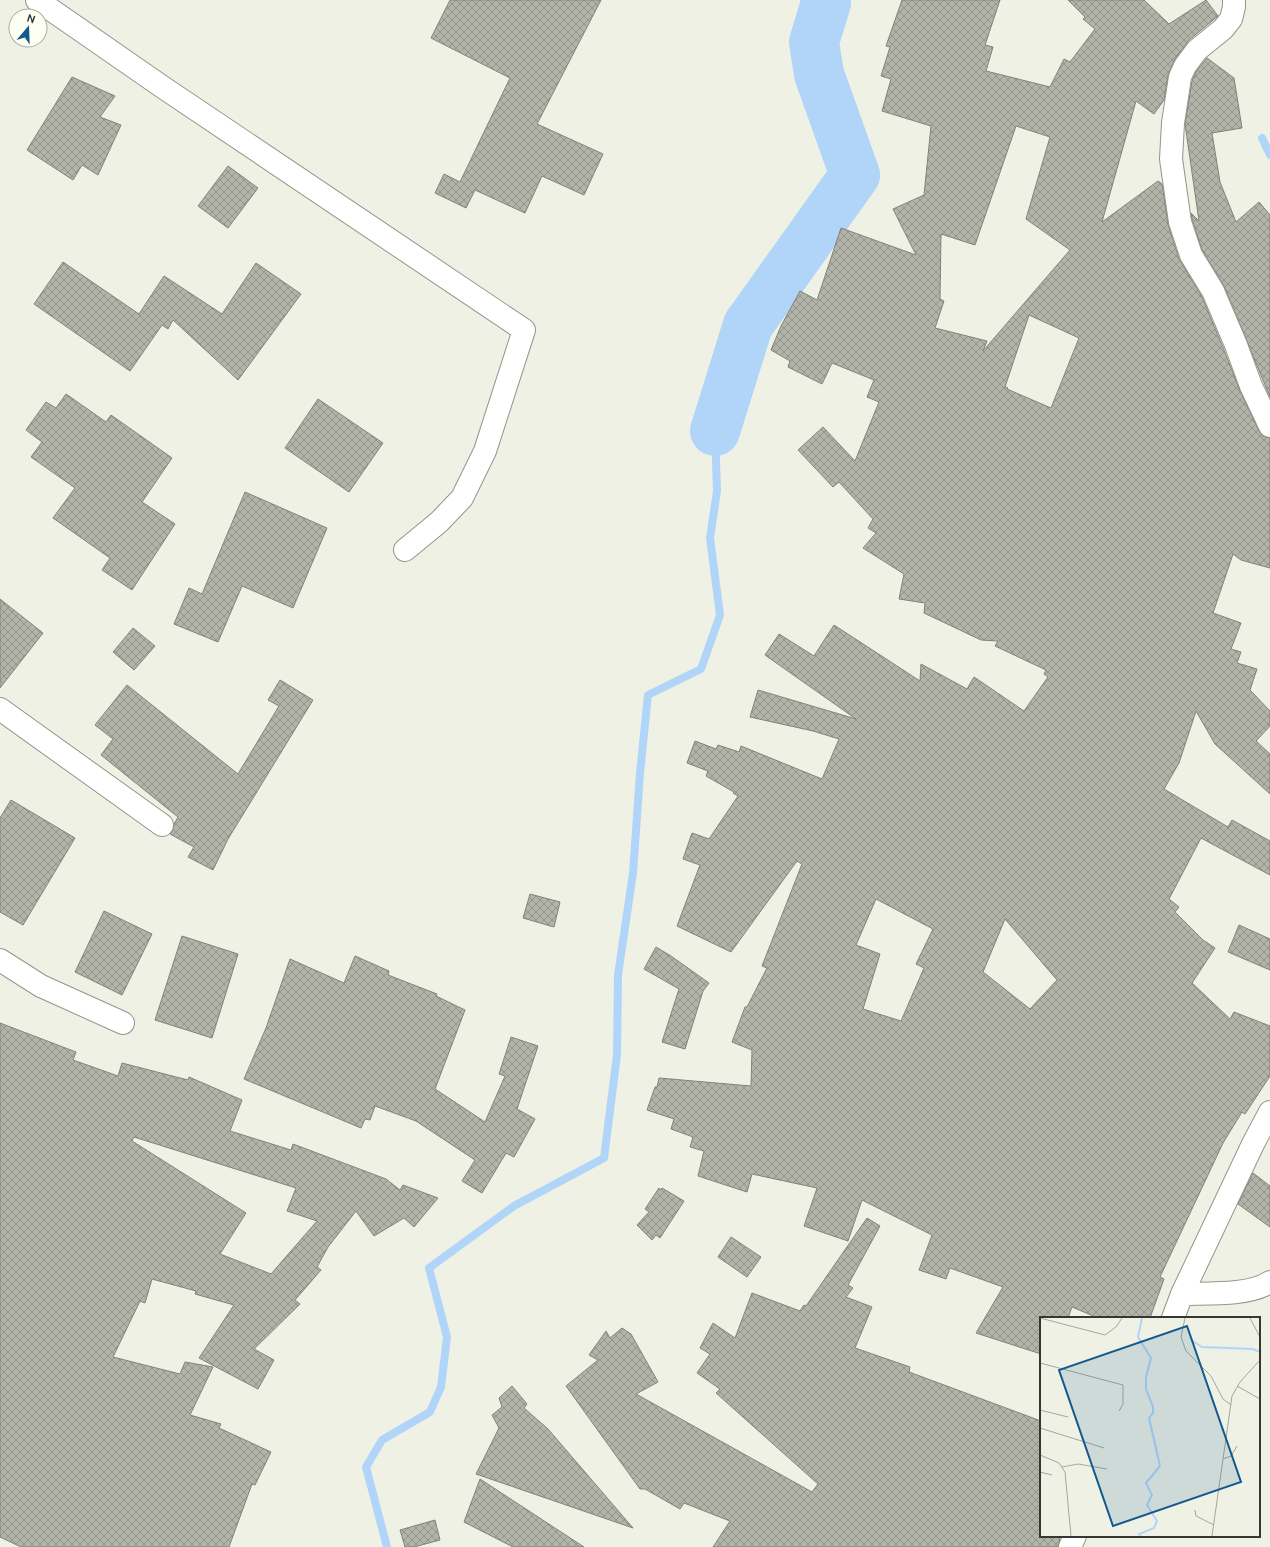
<svg xmlns="http://www.w3.org/2000/svg" width="1270" height="1547" viewBox="0 0 1270 1547" font-family="Ubuntu,sans-serif">
<style>
.lines{fill:none;stroke-linecap:round;stroke-linejoin:round}
.stream{stroke:#b0d5f8;stroke-width:8}
.river{stroke:#b0d5f8;stroke-width:50}
.building{fill:url(#building-cross-hatch);stroke:#808378;fill-rule:evenodd}
.minor-casing{stroke:#93968a;stroke-width:24}
.minor{stroke:#fff;stroke-width:22}
.inset-river{fill:none;stroke:#b0d5f8;stroke-width:2}
.inset-road{fill:none;stroke:#a5a79d;stroke-width:1}
.view{fill:#13598e;fill-opacity:0.15;stroke:#13598e;stroke-width:2}
.inset-edge{fill:none;stroke:#363732;stroke-width:2}
</style>
<defs>
<pattern id="building-cross-hatch" width="8" height="8" patternUnits="userSpaceOnUse"><rect width="8" height="8" fill="#b2b4a9"/><path d="M0 0l8 8M0 8l8-8" fill="none" stroke="#92938a"/></pattern>
</defs>
<rect width="100%" height="100%" fill="#eff1e5"/>
<g class="lines">
<path class="stream" d="M1262,138L1270,155
M387,1547L366,1467L382,1440L430,1412L441,1387L447,1337L429,1268L514,1206L604,1158L617,1055L618,975L633,873L640,773L648,695L701,669L720,615L710,538L717,491L715,431"/>
<path class="river" d="M715,431L748,325L855,175L819,74L814,42L826,3L825,0"/>
</g>
<path class="building" d="M450,0H601L537,124L603,154L584,195L542,176L525,213L475,190L466,208L435,193L444,174L460,182L510,78L431,38Z
M902,0H1000L985,45L993,47L986,71L1050,87L1064,59L1070,62L1095,29L1083,19L1085,17L1068,0H1144L1169,24L1206,0L1218,16L1189,40L1175,59L1168,75L1164,100L1154,114L1136,101L1102,222L1158,181L1162,184L1168,224L1179,259L1202,297L1224,350L1240,391L1259,431L1263,436L1270,438V568L1241,560L1233,554L1213,613L1241,623L1231,649L1241,652L1237,663L1257,669L1250,690L1270,711V726L1256,741L1270,754V794L1215,744L1196,711L1179,763L1164,789L1228,827L1232,820L1270,841V875L1201,838L1169,899L1179,907L1175,912L1203,940L1215,948L1192,983L1230,1019L1234,1012L1270,1026V1076L1245,1114L1242,1112L1223,1143L1160,1277L1164,1279L1150,1318H1098L1072,1307L1068,1318H1041V1354L976,1333L1003,1287L950,1268L946,1279L919,1270L932,1235L862,1200L848,1241L804,1226L817,1188L752,1174L747,1192L698,1176L704,1151L690,1147L693,1137L671,1129L674,1119L647,1110L655,1087H657L659,1078L751,1086L752,1050L732,1042L745,1007H747L767,968L762,966L802,864L797,861L731,952L677,926L700,865L683,859L692,833L709,839L738,796L733,793L734,792L706,776L708,771L687,763L695,741L716,749L718,745L739,752L741,746L822,779L839,739L813,731L750,717L758,690L856,719L765,655L779,634L814,656L834,625L920,681L921,664L967,689L974,677L1024,711L1048,677L1044,674L1046,670L995,646L998,641L981,640L924,613L925,603L899,599L904,574L863,548L876,533L868,528L873,519L839,482L833,487L798,450L823,427L855,461L879,402L867,397L874,380L832,363L822,384L788,367L790,361L771,350L781,326L800,291L817,300L841,228L916,255L893,209L924,195L931,126L882,111L891,79L881,76L890,47L886,46ZM1016,126L1050,137L1026,219L1070,250L983,351L987,341L935,328L944,301L940,299L941,234L975,245ZM1029,315L1079,338L1051,408L1007,389L1008,388L1005,387ZM876,899L933,929L916,964L924,968L901,1021L863,1009L880,954L856,945ZM1005,919L1057,980L1030,1009L983,972Z
M1207,58L1234,78L1242,128L1212,133L1220,182L1236,222L1259,202L1270,215V397L1224,286L1202,250L1192,219L1191,213L1199,221L1185,124L1192,81L1196,72Z
M72,77L115,96L100,117L121,125L98,175L82,165L73,180L27,150Z
M228,166L258,188L228,228L198,206Z
M63,262L139,314L164,276L222,314L256,263L301,294L238,380L173,320L168,329L162,325L130,371L34,304Z
M66,394L106,422L111,415L172,458L142,502L175,524L132,590L102,570L110,558L53,518L75,488L31,457L42,442L26,430L46,402L56,408Z
M318,399L383,443L349,492L285,448Z
M245,492L327,528L293,608L242,586L218,642L174,624L189,588L202,594Z
M0,599L43,633L0,688Z
M133,628L155,646L134,670L113,652Z
M280,680L313,700L228,839L213,870L188,857L194,847L170,834L172,832L174,824L178,817L101,755L113,739L95,725L127,685L238,774L279,706L268,700Z
M11,800L75,838L23,925L0,912V818Z
M530,894L560,902L554,927L523,918Z
M104,911L152,934L122,995L75,972Z
M1239,925L1270,939V970L1228,952Z
M182,936L238,954L212,1038L155,1020Z
M656,947L671,956L709,983L703,991L685,1049L662,1042L679,989L644,969Z
M355,956L389,971L388,975L437,994L436,996L465,1010L435,1089L485,1122L505,1076L499,1074L511,1037L538,1046L517,1109L535,1119L514,1157L506,1153L482,1193L462,1181L475,1160L416,1121L375,1106L370,1120L365,1119L361,1128L244,1079L266,1028L290,959L344,983Z
M0,1023L76,1052L73,1060L118,1076L122,1063L188,1080L189,1077L242,1100L230,1131L291,1150L293,1144L386,1179L400,1190L403,1185L438,1198L414,1227L404,1218L374,1236L356,1211L328,1247L317,1267L321,1270L295,1300L300,1304L254,1349L274,1360L258,1389L199,1358L234,1305L195,1294L196,1291L152,1279L145,1303L140,1301L113,1357L180,1374L185,1362L213,1367L190,1415L221,1424L219,1428L271,1452L255,1485L252,1484L229,1547H21L0,1537ZM134,1137L296,1188L287,1211L317,1221L271,1274L220,1254L246,1213L132,1141Z
M1253,1173L1270,1186V1227L1238,1204Z
M659,1188L660,1190L662,1188L684,1201L660,1238L656,1235L652,1240L637,1225L649,1212L645,1209Z
M867,1218L880,1226L848,1285L853,1288L846,1297L872,1307L855,1348L910,1367L909,1372L1041,1421V1536H1057L1060,1539L1058,1547H713L730,1521L684,1503L680,1509L645,1489H640L566,1386L598,1360L589,1355L606,1331L610,1338L622,1328L631,1334L658,1382L636,1394L812,1492L818,1484L716,1393L720,1389L697,1373L710,1354L700,1348L713,1323L735,1338L752,1293L800,1311L804,1305L806,1306Z
M731,1237L761,1257L747,1277L718,1257Z
M512,1386L527,1404L524,1408L548,1429L633,1528L476,1474L499,1428L492,1415L502,1407L499,1398Z
M480,1479L584,1547H513L464,1522Z
M435,1520L440,1540L414,1547H405L400,1530Z"/>
<g class="lines">
<g class="minor-casing">
<path id="minor" d="M37,0L164,88L524,330L485,451L462,498L439,522L405,550
M1234,0V7L1231,19L1223,29L1197,50L1185,66L1180,77L1173,123L1171,159L1180,222L1191,255L1213,291L1236,345L1251,386L1270,426
M0,709L162,825
M0,960L41,986L123,1023
M1182,1294C1208,1293 1248,1296 1270,1282
M1173,1318L1182,1294L1253,1144L1270,1112
M1070,1547L1075,1536"/>
</g>
<use href="#minor" class="minor"/>
</g>
<g transform="translate(1040 1317)">
<rect width="220" height="220" fill="#eff1e5"/>
<path class="inset-river" d="M102,1L98,20L111,41L106,60V72M151,23L162,30L213,32L220,35M101,219L99,217L114,211L117,204L107,188L112,178L106,166L120,149L109,101L113,96V90L106,72"/>
<path class="inset-road" d="M0,1L65,18L76,10L82,1M145,1L141,20L146,34L171,59L183,82L191,88M210,1L220,20M0,46L83,68V87L79,94M197,69L220,82M0,93L28,100M0,111L64,131M0,138L19,146L25,155L31,219M183,142L191,139L197,129M22,150L38,147L67,152M0,155L12,158M155,193L156,199L174,208M172,219L192,79L200,65L220,43"/>
<path class="view" d="M147,9L201,165L73,209L19,53Z"/>
<rect width="220" height="220" class="inset-edge"/>
</g>
<g transform="translate(28 28) rotate(19)"><circle r="19" fill="#fcfff2" stroke="#adafa5"/>
<path d="M0-3L7 15L0 10L-7 15Z" fill="#13598e"/>
<text y="-6" font-size="11" font-weight="bold" text-anchor="middle" fill="#363732">N</text>
</g>
</svg>
